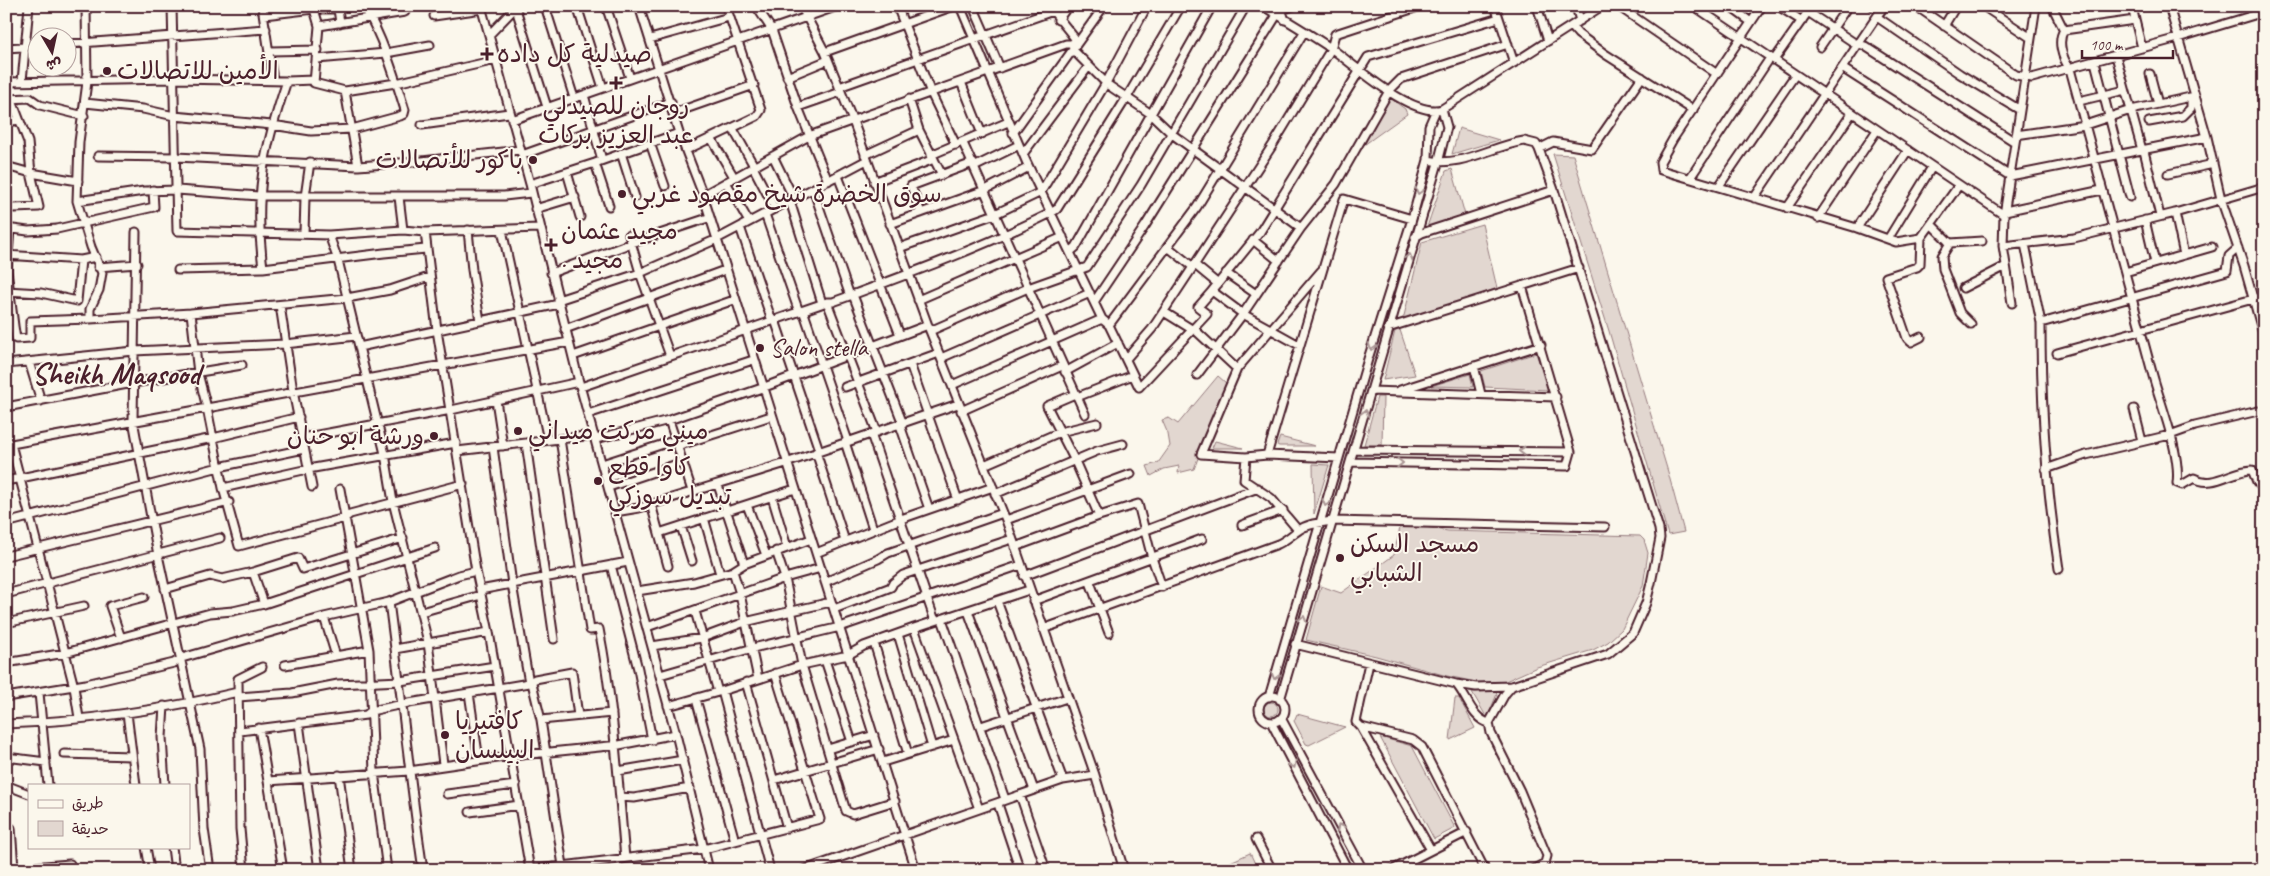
<svg xmlns="http://www.w3.org/2000/svg" width="2270" height="876" viewBox="0 0 2270 876" font-family="Caveat,'Playpen Sans Arabic',sans-serif">
<style>
.green{fill:#e2d7d0;stroke:#967b7e}
.lines{fill:none;stroke-linecap:round;stroke-linejoin:round}
.minor-casing{stroke:#4a1f2b;stroke-width:11}
.minor{stroke:#fbf7ec;stroke-width:7}
.oneway{stroke:#ab9695}
.poi-dot{fill:#4a1f2b;stroke:#fbf7ec;stroke-width:2}
.labels{text-anchor:middle;dominant-baseline:central;stroke-width:4;stroke-linejoin:round;paint-order:stroke}
.poi-label{font-size:25px;fill:#4a1f2b;stroke:#fbf7ec;text-anchor:start}
.district-label{font-size:30px;font-weight:bold;fill:#4a1f2b;stroke:#fbf7ec}
</style>
<rect width="100%" height="100%" fill="#fbf7ec"/>
<filter id="ink" filterUnits="userSpaceOnUse"><feTurbulence type="fractalNoise" baseFrequency=".02" numOctaves="2"/><feDisplacementMap in="SourceGraphic" scale="10" xChannelSelector="R" yChannelSelector="G"/><feConvolveMatrix kernelMatrix="1 2 1 2 8 2 1 2 1" color-interpolation-filters="sRGB"/></filter>
<g filter="url(#ink)">
<path class="green" d="M1390,98L1405,109L1407,114L1361,147Z
M1459,128L1499,140L1452,154Z
M1553,154L1573,155L1668,472L1684,532L1668,535L1609,331Z
M1452,169L1465,215L1427,227L1446,171Z
M1482,224L1497,288L1402,324L1422,242Z
M1400,330L1415,375L1383,380L1395,331Z
M1536,353L1549,390L1485,387L1481,371Z
M1470,374L1473,387L1431,386Z
M1218,376L1226,383L1194,469L1178,473L1179,466L1164,469L1151,476L1147,466L1158,463L1170,446L1168,434L1162,420L1169,418L1178,424Z
M1377,397H1383L1382,445H1364Z
M1280,437L1315,446H1279L1277,445Z
M1215,441L1243,448H1212Z
M1313,464L1329,465L1314,514Z
M1401,523L1448,531L1640,536L1644,540L1648,553L1643,586L1622,629L1608,642L1593,650L1537,667L1501,683L1491,685L1447,676L1376,656L1306,640L1321,586L1341,593L1394,555Z
M1496,691L1497,694L1487,718L1472,692Z
M1455,698H1459L1475,728L1450,740Z
M1264 709a7 7 0 1 1 14 0a7 7 0 1 1-14 0Z
M1297,714L1345,727L1309,745L1306,744L1294,721Z
M1380,737L1412,746L1455,828L1434,839Z
M1250,853L1258,870H1213Z"/>
<g class="lines">
<g class="minor-casing">
<path id="minor" d="M172,6L177,231L329,235L338,260L385,454L393,502L428,642L443,764
M262,6L273,80
M481,6L530,184L579,382L676,734L709,870
M515,6L547,107
M545,6L574,98
M577,6L603,88
M606,6L630,78
M639,6L679,133L703,195L916,870
M756,6L772,30L798,107L828,181
M801,6L825,52L853,121L930,331L1006,520L1095,775L1124,870
M897,6L931,93L956,145
M960,6L1026,161L1102,319L1109,325L1139,387L1207,314L1198,307L1212,291
M973,6L1000,68
M1049,6L1077,41
M1263,6C1286,20 1310,34 1332,49C1356,66 1412,118 1442,109L1602,6
M1280,6L1285,20
M1495,6L1514,63
M1537,6L1548,41
M1576,6L1580,21
M1618,6L1717,74
M1694,6L2004,215
M1729,6L1751,22
M1762,6L1673,139L1660,162L1661,170L1857,228L1896,242L1921,238L1959,185
M1778,6L1802,21
M1873,6L1881,11
M1916,6L2016,75L2032,78L2178,38L2264,12
M1983,6L2031,38
M2132,6L2135,20
M2169,6L2207,137L2221,199L2244,266L2264,337
M2053,8L2064,30L2135,20L2142,48
M314,9L319,26L314,83L345,91L396,83L496,60
M1281,10L1293,6
M1808,12L1853,42L1865,46L2015,142
M264,15L314,9H338L340,23
M434,16L482,9
M1877,17L1960,74L2020,110
M1058,20L1068,6
M319,26L405,12L407,6
M1944,26L1956,6
M1572,27L1578,34L1605,54L1693,110
M2064,30C2057,41 2062,58 2070,69C2097,171 2126,274 2153,376C2161,405 2181,455 2177,483L2182,485L2194,478C2213,489 2232,470 2252,470L2257,482L2264,490
M489,35L517,6
M650,39L729,17
M68,44L266,29
M1072,44L1073,50L1108,85L1151,114L1172,134L1301,228
M1820,47L1848,6
M6,48L38,46
M270,51L318,50
M825,52L954,6
M2116,56L2142,150L2144,151L2160,216
M317,59L386,53L430,45
M1774,60L1812,6
M2095,62L2130,197
M1842,68L2010,176L2207,137
M2150,74L2158,104
M787,77L828,60
M22,81L29,6
M6,82L173,79L287,81L314,80
M961,82L982,134
M839,87L1053,11
M345,91L358,166
M584,95L602,160
M11,98L28,142L31,173L39,207L14,208
M7,99L30,98L40,105L84,116
M909,99L919,130L942,175
M2079,101L2125,90
M85,103L143,109L174,116L272,125L311,131L352,129L400,116L404,114L405,110C394,75 383,38 364,6
M798,107L841,92
M674,113L754,85
M512,120L838,6
M6,122L19,120
M2149,122L2183,116L2191,108V97
M422,125L509,113
M733,129L754,166
M1013,133L1104,6
M2016,135L2085,125L2131,110L2195,96
M711,138L734,177
M650,143L665,186
M963,143L1085,414
M1539,149L1553,142L1592,149L1642,77
M686,150L757,116L761,110L726,6
M621,153L635,197
M1023,154L1089,66
M522,155L671,102
M865,155L919,130
M931,155L1008,122
M98,156L176,157L358,166L413,162L520,150
M773,156L794,199
M1428,160C1460,168 1492,146 1524,141L1536,144L1539,149L1554,190L1659,529L1660,538L1651,583L1646,603L1633,633L1608,654L1512,686L1476,687L1456,684
M595,163L609,206
M6,166L31,173L78,181
M753,167L775,209
M974,167L1019,145
M567,172L580,217
M2168,174L2209,165L2212,159
M838,176L900,335
M1690,178L1770,58
M726,182L749,222
M874,182L934,159
M530,184L595,163L679,133
M1719,186L1795,75
M813,189L850,296
M703,195L809,136L1066,44H1072L1075,40
M399,197L403,230
M1754,198L1884,6
M77,201L144,191L177,190L259,196H504L531,193
M790,201L822,303
M1787,208L1852,113
M535,209L575,197
M2005,211L2102,190
M921,213L911,186L973,163
M2175,213L2184,255
M765,214L799,312
M1818,218L1877,130
M2145,220L2155,263
M890,224L985,190L1029,167
M1931,224L1950,243L1982,241
M740,227L772,321
M6,228L28,231L57,229L154,207L153,190
M10,228L7,270L14,326
M1857,228L1908,150
M468,230L472,270L480,321
M502,230L548,440
M136,232L133,420L158,555L200,749L204,829L210,870
M425,232L437,330L476,571L489,632L530,870
M304,234L305,197L310,162
M329,235L403,230L425,232L540,228
M629,235L640,273L670,356
M1415,237L1422,233L1554,190
M1921,238L1920,264L1917,267L1886,277L1907,338L1911,342L1921,337
M1888,239L1932,167
M1253,240L1279,261
M1950,243L1942,256L1943,269L1960,313L1971,324
M2025,244L2041,323
M2003,246L2074,238L2175,213L2264,187
M1168,247L1193,267
M899,248L995,214L1041,192L1106,83L1147,6
M1070,252L1076,247L1212,6
M6,255L81,260L96,257
M1195,265L1218,284
M98,267L137,264
M263,268C254,195 263,151 287,81
M178,270L263,268L384,253L426,249
M2125,272L2212,247
M551,273L632,243L708,218
M1226,273L1256,294
M1963,288L2006,266
M6,291L41,293L77,301L81,260
M853,295L903,424
M558,300L640,273L715,240L867,160
M918,300L1063,237
M827,302L877,432
M1094,302L1145,226L1277,15
M2012,303L2003,246L2004,215L2036,6
M280,305L293,391L312,487
M803,310L848,441
M1164,312L1193,330
M90,319L191,313L347,298L390,290L429,277
M775,320L819,450
M1109,325L1197,207L1304,32
M6,326H14L16,339L30,338V321L90,319V309L99,290L102,273L91,247L77,201L79,142L87,82L86,6
M1388,328L1579,268
M565,329L725,270
M1194,329L1237,369L1201,454L1246,457L1244,480L1271,498L1298,530
M930,331L1028,288L1087,267L1141,185L1246,6
M1299,345L1243,314L1212,291L1260,232L1368,57L1499,18
M359,347L559,304
M2057,353L2264,296
M573,356L734,300
M941,358L1090,293
M1126,359L1152,329L1193,267L1274,143L1331,49L1335,34L1421,6
M29,362L41,401
M6,364L134,351L285,344L356,336
M910,364L958,500
M1474,366L1481,394
M1237,369L1321,271
M1065,372L1118,343
M1197,375L1243,314L1301,228L1336,184L1389,91L1401,79L1508,44
M952,385L1102,319
M581,387L827,302H833C906,275 981,248 1051,213L1057,209L1127,97L1181,6
M845,387L939,353
M1400,390L1541,345
M1371,391L1556,397
M1075,394L1047,406L1075,461L1099,516
M1077,397L1133,375
M496,400L503,446
M6,407L133,383L242,365
M2134,409L2142,441
M961,411L1062,366
M588,414L753,360
M669,420L692,491
M900,425L929,509
M871,434L935,621
M302,438L451,410L579,382
M560,439L590,630L599,629C614,705 618,782 625,858
M596,439L669,420L762,388L928,325
M845,442L873,529
M526,443L554,639
M11,444L74,687L79,718
M6,445L207,408L198,373L191,313
M677,446L771,416
M493,447L512,584L529,683
M1354,450L1571,452
M457,451L594,435
M816,452L845,541
M1267,455L1344,199L1412,219
M1246,457L1267,455L1339,458
M1351,462L1567,466L1571,452L1522,286
M602,464L676,440
M984,465L1060,432L1097,423
M2046,469L2086,455L2170,435L2195,426L2258,411L2264,413
M6,481L213,438L299,417
M463,484L350,514L345,518L239,546L223,488L207,408L569,342
M718,485L744,564
M609,487L683,462
M223,488L308,469L456,443
M340,489L369,650L374,772L387,870
M995,494L1097,451L1123,444
M772,497L787,547
M651,504L668,566
M747,505L766,555
M615,512L639,508L786,463L958,404
M704,518L720,574
M1006,520L1131,474
M6,523L219,467L304,449
M1242,525L1283,510
M681,526L692,561
M659,533L795,489
M1015,547L1099,516L1138,504L1152,558L1162,587
M776,551L785,578L802,665L846,811L853,814L895,801
M816,553L901,519L993,487
M6,556L229,502
M611,565L638,669L652,740
M2059,569C2046,487 2041,406 2041,323L2227,271L2229,256L2238,248
M733,571L740,594L758,679
M253,572L264,604
M1024,576L1258,488
M825,582L878,559L888,553L1003,513
M1090,582L1109,633
M165,589L210,576L222,579L253,572L298,558L303,569L403,538
M480,590L628,562
M637,591L694,582L733,571L744,564L811,539
M6,594L220,538
M997,601L1063,780
M1033,601L1202,539
M389,602C401,691 410,781 423,870
M834,609L891,587L893,583L903,575L1012,539
M695,611L718,692
M968,611L1034,790
M421,612L481,595
M324,617L336,656
M942,619L1005,799
M6,623L84,606
M647,627L785,578L821,568
M914,628L979,809
M1043,629L1278,544C1287,540 1291,535 1299,530C1308,523 1321,523 1332,521L1605,527
M898,634L932,747
M121,638L110,606L144,597
M874,643L908,754
M1295,644L1456,684C1467,696 1472,719 1489,723L1491,733L1520,791L1547,856L1545,863L1532,870
M652,646L702,638L745,622L831,602
M395,649L489,632
M825,660L852,742
M6,663L65,653L210,613L233,611L264,604L435,548
M1369,663L1356,722L1361,727L1413,740L1422,747L1485,870
M285,665L369,650
M660,675L753,648L840,627L1021,565
M746,682L787,828
M532,683L541,720L563,866
M722,691L770,870
M39,693L48,785
M469,693L479,760
M1259 709a13 13 0 1 1 26 0a13 13 0 1 1-26 0Z
M6,697L86,684L174,663L182,658L324,617L389,602L459,575L476,571
M238,697L292,693L338,684L400,681L495,666
M1269,697L1368,359L1412,219L1428,160L1429,126L1436,110
M696,699L735,841
M1280,700L1438,163L1447,127L1442,109
M164,706L162,737L165,785
M668,706L722,691L802,665L848,655L864,646L914,628L1029,590
M127,713L136,785
M1281,718L1363,870
M541,720L612,713
M1271,722L1348,870
M299,723L319,870
M1489,723L1505,694L1512,686
M6,724C84,721 162,710 238,692
M981,726L1067,698
M1361,727L1431,850
M259,728L283,870
M240,731L366,715L371,711L403,704L529,683L535,679L572,672L578,716
M828,749L874,735
M64,754L131,756
M6,757L46,762
M883,762L954,740
M618,771L683,760
M339,775L352,870
M774,780L879,749
M268,781L409,771L511,756L619,745L676,734
M6,785L29,794
M447,794L516,785
M1020,795L1046,870
M620,797L634,798L690,788
M998,804L1020,870
M470,812L519,805
M6,828H11L14,868
M1256,839L1272,870
M146,847L150,870
M172,847L175,870
M6,869L70,864
M244,870L240,829L238,679L262,667
M529,870L704,849L820,819L775,673
M804,870L1063,780L1095,775
M1392,870L1467,832"/>
</g>
<use href="#minor" class="minor"/>
</g>
<defs><path id="oneway-chevron" d="M-2-3.5L2.5 0L-2 3.5" fill="none" stroke-width="1.6" stroke-linecap="round" stroke-linejoin="round" transform="scale(1.25)"/></defs>
<g class="oneway">
<use href="#oneway-chevron" transform="translate(1419 191) rotate(105)"/>
<use href="#oneway-chevron" transform="translate(1409 257) rotate(-74)"/>
<use href="#oneway-chevron" transform="translate(1372 347) rotate(108)"/>
<use href="#oneway-chevron" transform="translate(1365 413) rotate(-74)"/>
<use href="#oneway-chevron" transform="translate(1522 451) rotate(-180)"/>
<use href="#oneway-chevron" transform="translate(1400 463) rotate(1)"/>
<use href="#oneway-chevron" transform="translate(1326 503) rotate(106)"/>
<use href="#oneway-chevron" transform="translate(1303 619) rotate(-74)"/>
<use href="#oneway-chevron" transform="translate(1275 676) rotate(107)"/>
<use href="#oneway-chevron" transform="translate(1293 765) rotate(62)"/>
<use href="#oneway-chevron" transform="translate(1340 827) rotate(-118)"/>
</g>
</g>
<g class="poi-dot">
<path d="M484.5 46.5h5v5h5v5h-5v5h-5v-5h-5v-5h5z"/>
<circle cx="107" cy="71" r="5"/>
<path d="M613.5 75.5h5v5h5v5h-5v5h-5v-5h-5v-5h5z"/>
<circle cx="533" cy="160" r="5"/>
<circle cx="622" cy="194" r="5"/>
<path d="M548.5 237.5h5v5h5v5h-5v5h-5v-5h-5v-5h5z"/>
<circle cx="760" cy="348" r="5"/>
<circle cx="518" cy="431" r="5"/>
<circle cx="434" cy="436" r="5"/>
<circle cx="598" cy="481" r="5"/>
<circle cx="1340" cy="558" r="5"/>
<circle cx="445" cy="735" r="5"/>
</g>
<g class="labels">
<g class="poi-label">
<text x="497" y="54">صيدلية كل داده</text>
<text x="117" y="71">الأمين للاتصالات</text>
<text x="616" y="106" text-anchor="middle">روجان للصيدلي<tspan x="616" dy="29">عبد العزيز بركات</tspan></text>
<text x="523" y="160" text-anchor="end">باكور للأتصالات</text>
<text x="632" y="194">سوق الخضرة شيخ مقصود غربي</text>
<text x="561" y="231">مجيد عثمان<tspan x="561" dy="29">. مجيد</tspan></text>
<text x="770" y="348">Salon stella</text>
<text x="528" y="431">ميني مركت ميداني</text>
<text x="424" y="436" text-anchor="end">ورشة ابو حنان</text>
<text x="608" y="467">كاوا قطع<tspan x="608" dy="29">تبديل سوزكي</tspan></text>
<text x="1350" y="544">مسجد السكن<tspan x="1350" dy="29">الشبابي</tspan></text>
<text x="455" y="721">كافتيريا<tspan x="455" dy="29">البيلسان</tspan></text>
</g>
<g class="district-label">
<text x="116" y="374">Sheikh Maqsood</text>
</g>
</g>
<rect width="2270" height="876" fill="none" stroke="#fbf7ec" stroke-width="25"/>
<rect x="12" y="12" width="2245" height="851" fill="none" stroke="#4a1f2b" stroke-width="2" filter="url(#ink)"/>
<rect x="28" y="784" width="162" height="65" fill="#fbf7ec" stroke="#b4a19f"/>
<rect x="38" y="800" width="25" height="8" fill="#fbf7ec" stroke="#b4a19f"/>
<text x="72" y="808" font-size="15" fill="#4a1f2b">طريق</text>
<rect x="38" y="821" width="25" height="15" fill="#e2d7d0" stroke="#b4a19f"/>
<text x="72" y="834" font-size="15" fill="#4a1f2b">حديقة</text>
<g transform="translate(52 52) rotate(171)"><circle r="24" fill="#fbf7ec" stroke="#b4a19f"/>
<path d="M0-4L9 19L0 12L-9 19Z" fill="#4a1f2b"/>
<text y="-8" font-size="14" font-weight="bold" text-anchor="middle" fill="#4a1f2b">ش</text>
</g>
<path d="M2082 50v8h91v-8" fill="none" stroke="#4a1f2b" stroke-width="2.5"/>
<text x="2090" y="50" font-size="15" fill="#4a1f2b" stroke="#fbf7ec" stroke-width="4" paint-order="stroke">100 m</text>
</svg>
